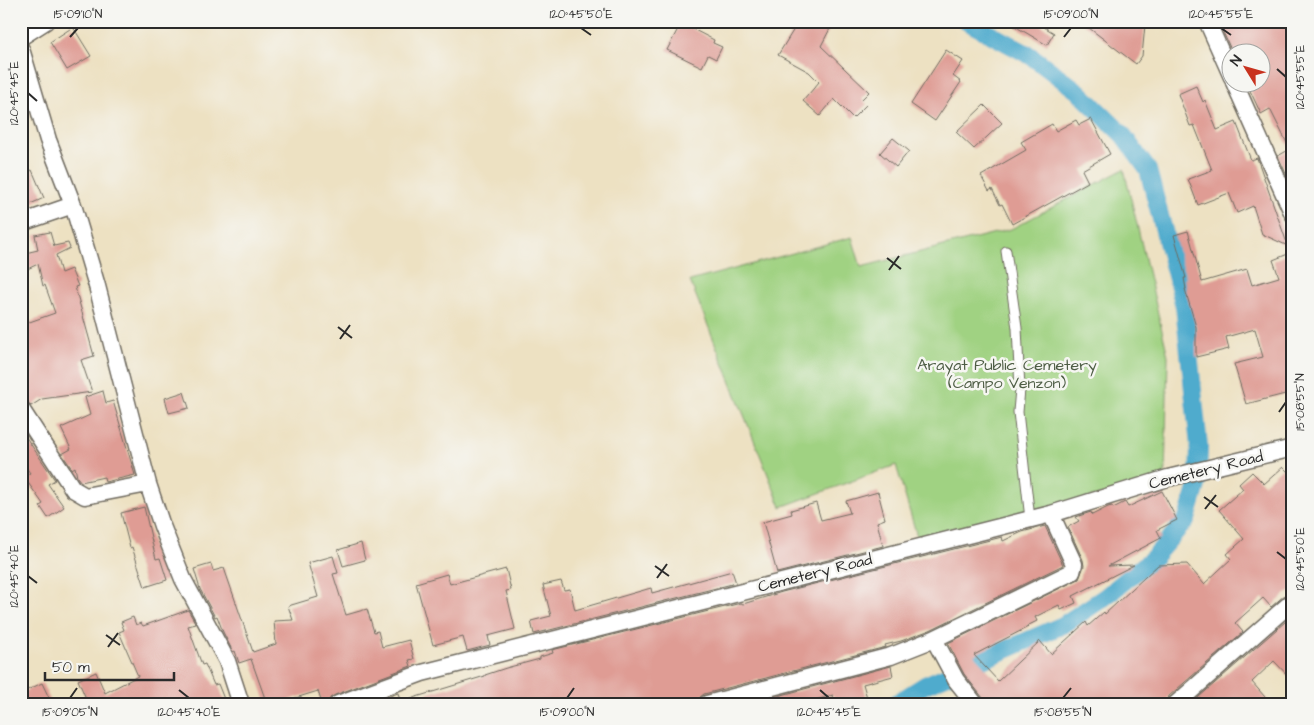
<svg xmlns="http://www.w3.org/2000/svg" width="1314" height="725" viewBox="0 0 1314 725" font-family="'Architects Daughter',sans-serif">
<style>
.green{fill:#a0d282;stroke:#667e56}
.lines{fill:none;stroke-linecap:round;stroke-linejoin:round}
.canal{stroke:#4fabcd;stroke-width:18}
.building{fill:#df9c94}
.lane-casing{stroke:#6f6b60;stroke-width:11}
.street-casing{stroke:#6f6b60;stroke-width:19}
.lane{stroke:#fff;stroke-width:9}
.street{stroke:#fff;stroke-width:16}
.ticks{fill:none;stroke:#2b2b2b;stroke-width:2}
.labels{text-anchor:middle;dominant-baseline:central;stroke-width:5;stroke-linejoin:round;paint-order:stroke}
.park-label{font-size:16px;fill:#4e5d45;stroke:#f6f6f2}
.street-label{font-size:16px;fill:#2b2b2b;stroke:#f6f6f2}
.neatline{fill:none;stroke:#2b2b2b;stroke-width:2}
.ticks-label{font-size:12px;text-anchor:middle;fill:#2b2b2b}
</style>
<rect width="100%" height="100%" fill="#f6f6f2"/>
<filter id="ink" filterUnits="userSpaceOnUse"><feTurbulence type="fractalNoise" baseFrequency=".02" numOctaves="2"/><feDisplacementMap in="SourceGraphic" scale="10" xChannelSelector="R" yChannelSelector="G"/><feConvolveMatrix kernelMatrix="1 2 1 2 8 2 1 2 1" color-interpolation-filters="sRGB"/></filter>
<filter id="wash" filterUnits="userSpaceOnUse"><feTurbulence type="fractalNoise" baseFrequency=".0096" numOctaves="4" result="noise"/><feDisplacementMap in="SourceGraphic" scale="20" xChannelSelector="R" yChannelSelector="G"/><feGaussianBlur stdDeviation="1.12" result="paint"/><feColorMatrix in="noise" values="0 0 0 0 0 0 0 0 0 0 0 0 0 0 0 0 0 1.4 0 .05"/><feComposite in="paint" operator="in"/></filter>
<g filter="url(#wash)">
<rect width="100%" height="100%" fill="#ede1c2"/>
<path class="green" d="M1124,169L1168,356L1165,478L919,543L896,465L781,507L690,281L852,237L861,267L1011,229Z"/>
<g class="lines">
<path class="canal" d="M895,704L925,685L1063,625L1105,597L1153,558L1187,519L1198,482L1199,446L1184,306L1148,170L1123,135L1079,92L1031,56L966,21"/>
</g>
<g id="blocks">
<path class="building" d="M799,21H834L821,46L869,92L862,99L867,104L853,118L834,99L820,116L803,101L819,82L809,72L778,55Z
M1006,21H1034L1054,33L1047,45Z
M1080,21H1139L1145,25L1142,56L1136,64Z
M1218,21H1290L1293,27V189L1278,156L1290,149L1270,109L1261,114L1246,82H1262V52H1232Z
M681,23L714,40L713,43L722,47L716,59L708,55L702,67L667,50Z
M73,27L91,56L67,70L50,42Z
M946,50L963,61L953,76L961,82L935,121L911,104Z
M1196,86L1203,102L1205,100L1217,130L1236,122L1251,160L1257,158L1288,246L1262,234L1253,206L1237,213L1229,193L1198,205L1188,179L1212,170L1194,125L1190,126L1178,94Z
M984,105L1002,123L974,149L956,132Z
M1091,119L1110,154L1082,170L1088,182L1012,224L1002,204L1000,205L992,189L989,191L981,176L1026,150L1021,142L1052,124L1056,131L1076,120L1079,125Z
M893,138L909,151L896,167L880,153Z
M32,170L44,198L21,208V174Z
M1188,231L1202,282L1247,269L1252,285L1279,277L1273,260L1293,252V318L1288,320L1293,336V392L1246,404L1234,364L1263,357L1255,329L1226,337L1229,349L1196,357V327L1185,289H1186L1184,278H1186L1174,235Z
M50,232L54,246L68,243L70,248L56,255L61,273L71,269L78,286L75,287L94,356L81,360L92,392L42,399L31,406L26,400L21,399V325L55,313L45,285L43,286L38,264L21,272V254L38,250L35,235Z
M103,391L106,403L113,401L135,475L105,482L104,477L81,482L77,477L75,467L72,469L62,454L71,449L61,428L90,415L85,397Z
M184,392L189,408L169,413L165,398Z
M21,430L55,480L48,484L64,507L48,518L40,506L43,504L24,477L30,473L21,460Z
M1283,467L1293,477V591L1286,594L1271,607L1263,598L1235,623L1243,632L1169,696L1166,704L985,703L983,698L964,674L948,643L1079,579L1084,566L1083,560L1068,527L1079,521L1076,517L1091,512L1092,515L1108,507L1112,506L1113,508L1125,502L1128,507L1162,491L1177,520L1157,530L1161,538L1108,566L1134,565L1073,596L1076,603L1061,610L1059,605L1035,617L1037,621L1027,626L1028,627L974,655L998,681L1040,641L1051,654L1086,622L1088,626L1104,612L1105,614L1158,565L1187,564L1204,584L1231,559L1227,554L1244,539L1219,510L1243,489L1239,484L1252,472L1264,484Z
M878,492L885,519L877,522L883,546L777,573L763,522L792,514L791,510L816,503L821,520L850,513L846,501Z
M144,507L156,559L160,558L167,580L145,587L132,547L130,548L121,513Z
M1045,526L1063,565L930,630L901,641L885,645L886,647L704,694L700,697L697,704H695V700H692V698L672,704H403V701L485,676V675L506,668L540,659V657L553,653L552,650L741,603L743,604L782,592L1002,537L1003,541L1022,532Z
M361,543L365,560L343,566L338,550Z
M333,556L338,573L333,574L346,615L367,609L374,632L378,631L382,647L409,640L414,659L409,660L411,666L335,695L330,698L328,704H322L318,691L289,700L290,704H267L251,659L239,663L235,651L233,652L223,632L217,616L215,617L200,589L194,569L211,564L213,571L224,568L253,652L276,644L274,621L293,620L288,606L318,597L308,563Z
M506,569L511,590L506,591L515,629L488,636L490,645L467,651L463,637L433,645L416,583L447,574L450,584Z
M732,571L736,583L534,634L531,621L551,616L543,585L561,581L564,590L570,589L575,610L651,588L652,593Z
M188,610L196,624L188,626L202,665L205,664L214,685L218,684L226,704H86L88,703L78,680L96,672L105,693L138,676L119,632L124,630L121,622L133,617L136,625L141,623L143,626Z
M1293,615V681L1274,661L1252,682L1271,704H1191Z
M891,666L893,676L863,684L868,701L859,704H835L833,695L801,704H748Z
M42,683L52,704H21V693Z
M398,693L401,704H368Z"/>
</g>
</g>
<g filter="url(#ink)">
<use href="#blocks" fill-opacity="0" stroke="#6f6b60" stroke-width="1"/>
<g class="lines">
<g class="lane-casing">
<path id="lane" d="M1006,251L1017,328L1020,389L1018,412L1030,519"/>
</g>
<g class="street-casing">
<path id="street" d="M1207,21L1232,77
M21,37L46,21
M21,49L48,140L73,205L97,286L148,484L162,526L183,579L227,661L241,704
M1234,82L1293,214
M21,223L73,205
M21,409L73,489L85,496L148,484
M934,639L956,680L975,704
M338,704L422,673L1051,514L1168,478L1293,448
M707,704L891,656L934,639L1072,572L1074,564L1051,514
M1176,704L1293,601"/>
</g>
<use href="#lane" class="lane"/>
<use href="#street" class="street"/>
</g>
</g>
<path class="ticks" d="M581,28L591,35M1221,28L1231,35M70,37L78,28M1064,37L1071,28M1277,69L1286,77M28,93L37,101M887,258L901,269M889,270L899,256M338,327L352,338M340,339L350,325M1279,412L1286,402M1204,497L1218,507M1205,509L1216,495M1277,552L1286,559M655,566L669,576M28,576L37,583M657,578L667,564M106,635L120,645M108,647L118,633M179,690L189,698M820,690L829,698M70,698L77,688M567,698L574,688M1063,698L1071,688"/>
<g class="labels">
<g class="park-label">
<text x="1007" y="365">Arayat Public Cemetery<tspan x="1007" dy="18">(Campo Venzon)</tspan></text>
</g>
<g class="street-label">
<text transform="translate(1206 470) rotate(-14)">Cemetery Road</text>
<text transform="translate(815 573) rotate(-14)">Cemetery Road</text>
</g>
</g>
<rect width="1314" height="725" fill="none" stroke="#f6f6f2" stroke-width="55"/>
<g transform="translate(1246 68) rotate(307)"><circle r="24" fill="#f6f6f2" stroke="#a5a5a2"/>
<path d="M0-4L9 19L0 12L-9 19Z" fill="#c8321e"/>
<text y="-8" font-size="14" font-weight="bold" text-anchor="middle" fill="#2b2b2b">N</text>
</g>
<path d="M45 672v8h129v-8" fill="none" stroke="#2b2b2b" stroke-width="2.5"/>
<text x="52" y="672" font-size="15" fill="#2b2b2b" stroke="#f6f6f2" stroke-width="4" paint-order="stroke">50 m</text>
<rect x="28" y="28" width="1258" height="670" class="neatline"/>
<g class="ticks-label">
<text x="78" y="18">15°09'10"N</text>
<text x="581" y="18">120°45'50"E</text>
<text x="1071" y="18">15°09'00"N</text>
<text x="1221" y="18">120°45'55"E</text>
<text transform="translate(1300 77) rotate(-90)" y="4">120°45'55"E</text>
<text transform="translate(14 93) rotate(-90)" y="4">120°45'45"E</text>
<text transform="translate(1300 402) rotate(-90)" y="4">15°08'55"N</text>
<text transform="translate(1300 559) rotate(-90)" y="4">120°45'50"E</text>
<text transform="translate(14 576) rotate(-90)" y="4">120°45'40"E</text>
<text x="70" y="716">15°09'05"N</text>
<text x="189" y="716">120°45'40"E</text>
<text x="567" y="716">15°09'00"N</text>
<text x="829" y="716">120°45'45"E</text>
<text x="1063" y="716">15°08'55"N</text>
</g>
</svg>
